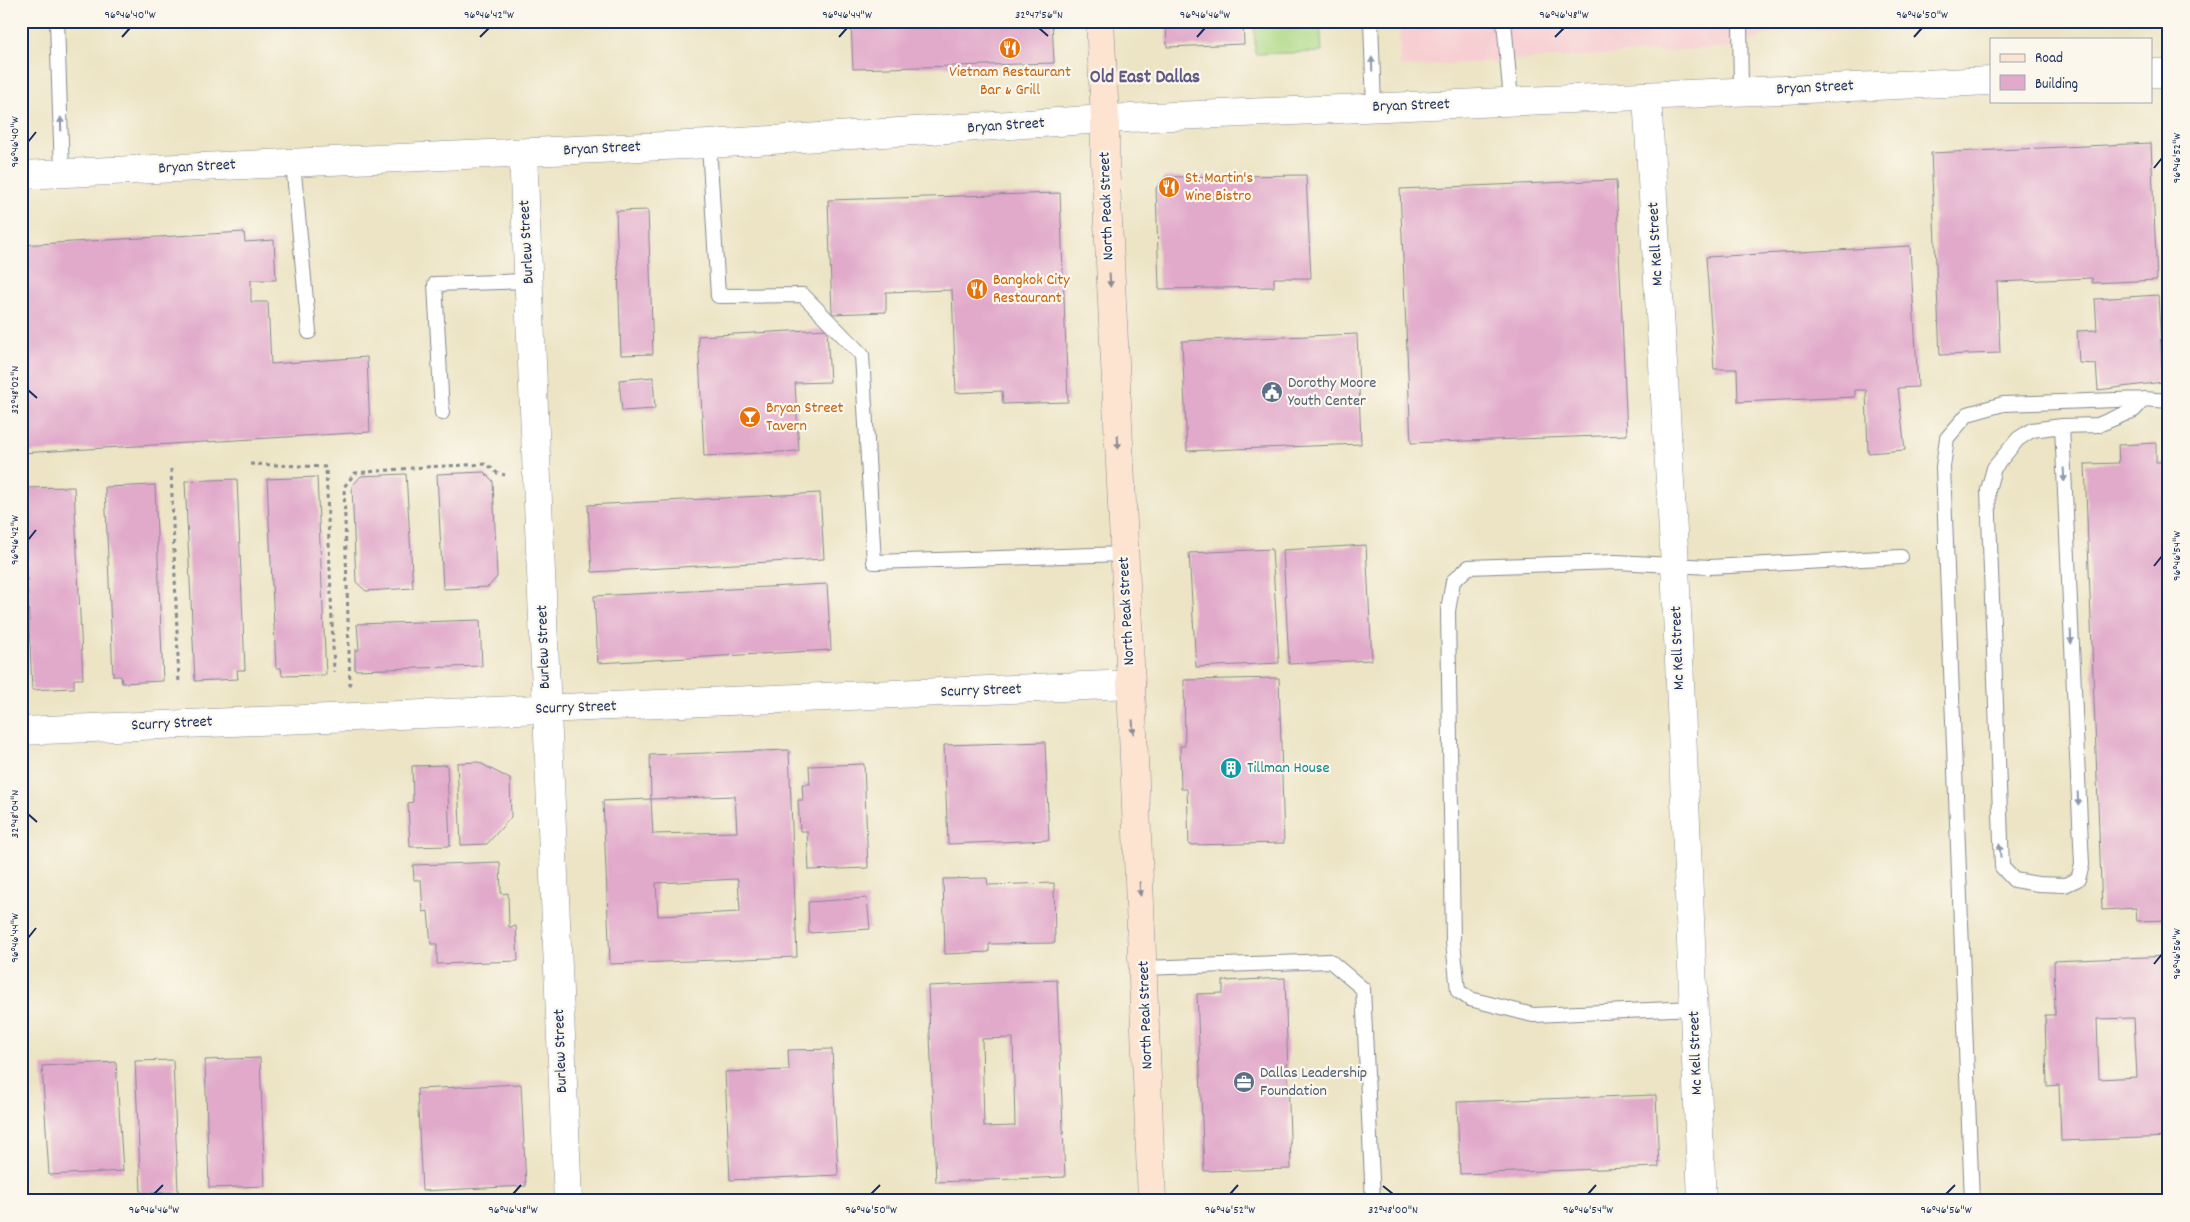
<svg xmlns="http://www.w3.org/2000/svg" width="2190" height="1222" viewBox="0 0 2190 1222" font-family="Dekko,sans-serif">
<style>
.built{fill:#f7cfd3}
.green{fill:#acd884;stroke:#648471}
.building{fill:#e1a9ca;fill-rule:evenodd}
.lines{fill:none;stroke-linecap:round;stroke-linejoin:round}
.service-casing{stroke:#848a91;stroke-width:16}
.minor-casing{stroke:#848a91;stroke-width:29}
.tertiary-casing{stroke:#848a91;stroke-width:29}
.secondary-casing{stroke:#848a91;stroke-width:29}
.path{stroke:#848a91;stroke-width:3;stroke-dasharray:4 4;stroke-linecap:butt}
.service{stroke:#fff;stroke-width:14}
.minor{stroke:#fff;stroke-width:28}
.tertiary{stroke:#fff;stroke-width:28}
.secondary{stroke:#fde4d1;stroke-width:28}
.oneway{fill:#8d97ae}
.oneway2{fill:#8c8a98}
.ticks{fill:none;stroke:#1b2f5e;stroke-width:2}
.labels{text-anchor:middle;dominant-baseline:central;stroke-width:4.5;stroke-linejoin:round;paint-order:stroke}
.food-label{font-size:16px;fill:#c56008;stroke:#fbf7ec;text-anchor:start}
.street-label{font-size:16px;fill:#1b2f5e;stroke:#fbf7ec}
.service-label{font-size:16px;fill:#4e5e75;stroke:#fbf7ec;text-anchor:start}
.culture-label{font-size:16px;fill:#0d838f;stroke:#fbf7ec;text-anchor:start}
.quarter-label{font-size:19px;font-weight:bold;fill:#605a84;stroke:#fbf7ec}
.neatline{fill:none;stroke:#1b2f5e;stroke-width:2}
.ticks-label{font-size:12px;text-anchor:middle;fill:#1b2f5e}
</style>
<rect width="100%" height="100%" fill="#fbf7ec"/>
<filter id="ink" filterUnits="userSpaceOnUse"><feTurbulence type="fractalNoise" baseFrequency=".02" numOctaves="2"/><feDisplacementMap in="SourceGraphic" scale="10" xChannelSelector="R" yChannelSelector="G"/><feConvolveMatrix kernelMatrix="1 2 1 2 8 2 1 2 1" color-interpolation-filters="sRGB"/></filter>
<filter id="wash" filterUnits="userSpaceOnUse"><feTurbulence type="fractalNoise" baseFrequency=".0096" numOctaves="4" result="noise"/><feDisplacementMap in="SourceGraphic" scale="20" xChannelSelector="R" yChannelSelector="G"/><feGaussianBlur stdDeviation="1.12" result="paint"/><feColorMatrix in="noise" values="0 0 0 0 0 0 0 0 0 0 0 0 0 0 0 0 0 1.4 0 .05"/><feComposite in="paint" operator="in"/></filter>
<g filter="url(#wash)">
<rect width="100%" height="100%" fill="#ece4c4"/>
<path class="built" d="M1399,21H2042L1775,32L1734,47L1400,67Z"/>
<path class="green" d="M1254,21H1320L1322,52L1255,54Z"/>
<g id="blocks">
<path class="building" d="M851,21H1052L1054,63L853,69Z
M1166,21H1243L1244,44L1167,47Z
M1781,21H1867V23L1781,27Z
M2151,143L2157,280L2092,283V278L1997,282L2000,353L1940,355L1931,153Z
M1306,175L1311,278H1274V287L1159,289L1156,188L1165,177Z
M1616,180L1627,435L1411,443L1400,189Z
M1060,193L1068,402L1003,404L1002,391L956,393L952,290L886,292V312L832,314L828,200Z
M648,210L653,354L621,355L616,211Z
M244,232L245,242L274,240L276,280H251V302H268L271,364L367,357L370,432L21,453V245Z
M1910,246L1918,387L1898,388L1905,450L1868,453L1866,390H1855V397L1738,402L1737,369H1714L1706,257Z
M2158,295L2163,382L2098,390L2096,364L2079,363L2077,331L2097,330L2095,299Z
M827,329L830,382L795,383L799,451L704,456L698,336Z
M1357,334L1361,444L1187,451L1182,341Z
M653,377L655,409L622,411L619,380Z
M2156,443V462H2166L2169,541V920L2137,921L2136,908L2102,910L2085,464L2119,463L2118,445Z
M484,472L493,481L497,577L488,587L443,589L437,474Z
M406,474L413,588L366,591L356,582L352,486L361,476Z
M317,477L326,675L282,676L281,668H276L267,479Z
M237,479L245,670H237L238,679L195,681L185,481Z
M155,485L163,681L122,683L121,676H113L105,487Z
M74,487L83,679H74V688L32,690L23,488Z
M820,493L824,559L592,572L588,505Z
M1366,545L1372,660L1289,664L1283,550Z
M1272,549L1279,663L1196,667L1189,553Z
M827,584L831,650L598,663L594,596Z
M480,620L482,666L355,670V650H359L357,624Z
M1279,678L1284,843L1189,845L1187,789H1181L1180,746H1185L1184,680Z
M1045,742L1049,840L948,844L944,745Z
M789,750L797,957L610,964L603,801L651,799L650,755ZM735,796L737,832L653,834L651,799ZM738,879L740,912L658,916L656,883Z
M478,762L510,779L511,817L487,844L461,845L457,763Z
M864,764L868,868L809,870L807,831H800L798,800H803L802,784H810L809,766Z
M447,765L450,846L410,847L408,803L413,802L412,766Z
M500,862L501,894L508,893L509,927L516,926L518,961L437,964V944H431L428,911L423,912L421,880H414L413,865Z
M987,878L988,885L1054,883L1055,943L989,944V952L945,954L943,879Z
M867,898L870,929L809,933L808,902Z
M2169,956V1137L2061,1141L2059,1085L2047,1086L2045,1015H2055L2054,961ZM2134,1018L2137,1077L2099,1079L2097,1019Z
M1285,978L1291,1169L1204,1171L1197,994L1223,993V981Z
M1057,980L1065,1177L936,1182L928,986ZM1013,1038L1015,1126L984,1127L982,1039Z
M832,1049L838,1175L730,1180L725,1072L789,1070L788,1050Z
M260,1058L265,1186L209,1188L205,1060Z
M173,1060L178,1192L141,1193L135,1061Z
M116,1062L123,1171L49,1175L42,1066Z
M521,1084L526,1186L422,1191L417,1089Z
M1656,1095L1659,1167L1460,1174L1457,1102Z"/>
</g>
</g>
<g filter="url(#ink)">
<use href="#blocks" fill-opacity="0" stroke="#848a91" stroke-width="1"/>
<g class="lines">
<g class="service-casing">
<path id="service" d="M57,21L62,173
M1371,21L1374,107
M1504,21L1511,101
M1740,21L1741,92
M709,144L718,296L803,295L862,355L874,562L1124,554
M293,163L309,332
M442,413L435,284L529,281
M2062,426L2082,865L2078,879L2065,885L2038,884L2014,880L2002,867L1988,490L1994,468L2018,439L2032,430L2062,426L2098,425L2134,410L2144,399
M1144,968L1330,961L1363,989L1373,1201
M1695,1008L1533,1015L1470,999L1458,991L1453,942L1448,611L1453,581L1469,567L1616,562L1710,567L1901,557
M1972,1201L1943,467L1947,438L1968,414L2003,404L2144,399L2169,401"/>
</g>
<g class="minor-casing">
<path id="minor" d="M1647,96L1675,565L1702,1201
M523,153L568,1201
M21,731L1131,684"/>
</g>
<g class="tertiary-casing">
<path id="tertiary" d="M2151,73H2169
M21,175L709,144L1105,119L1991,81"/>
</g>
<g class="secondary-casing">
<path id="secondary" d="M1100,21L1105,119V162L1131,684L1152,1201"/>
</g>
<path class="path" d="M250,464L326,467L334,672
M171,469L179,685
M350,686L344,487L355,473L424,467L487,464L497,473L505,475"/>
<use href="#service" class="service"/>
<use href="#minor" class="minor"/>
<use href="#tertiary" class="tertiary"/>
<use href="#secondary" class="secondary"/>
</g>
<defs><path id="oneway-solid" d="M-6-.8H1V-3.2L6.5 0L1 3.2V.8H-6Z" transform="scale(1.25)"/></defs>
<g class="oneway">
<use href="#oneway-solid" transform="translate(1372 64) rotate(-92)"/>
<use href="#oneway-solid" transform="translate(61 124) rotate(-92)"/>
<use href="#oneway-solid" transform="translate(2064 475) rotate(87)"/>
<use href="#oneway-solid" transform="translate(2071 637) rotate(87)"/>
<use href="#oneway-solid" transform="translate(2078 799) rotate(87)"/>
<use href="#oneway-solid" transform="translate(2000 851) rotate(-95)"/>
</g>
<g class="oneway2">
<use href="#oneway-solid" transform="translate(1110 280) rotate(87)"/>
<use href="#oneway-solid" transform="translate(1118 442) rotate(87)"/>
<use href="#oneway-solid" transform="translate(1133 727) rotate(87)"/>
<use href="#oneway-solid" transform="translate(1140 889) rotate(87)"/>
</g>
</g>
<path class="ticks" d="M1039,28L1048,36M122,37L130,28M480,37L489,28M839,37L847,28M1197,37L1205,28M1555,37L1564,28M1914,37L1922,28M28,142L36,132M2154,168L2162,158M28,390L37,398M28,540L36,530M2154,566L2162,556M28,814L37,822M28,938L36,928M2154,964L2162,954M1383,1186L1393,1194M154,1194L163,1185M513,1194L521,1185M871,1194L880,1185M1230,1194L1238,1185M1588,1194L1596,1185M1946,1194L1955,1185"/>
<defs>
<g id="restaurant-disc" transform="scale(1.125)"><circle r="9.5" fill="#e8710a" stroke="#fbf7ec"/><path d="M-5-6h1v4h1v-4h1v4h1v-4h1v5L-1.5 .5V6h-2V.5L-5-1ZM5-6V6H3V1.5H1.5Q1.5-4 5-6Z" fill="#fff"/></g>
<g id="civic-disc" transform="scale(1.125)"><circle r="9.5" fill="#5c6f8a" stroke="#fbf7ec"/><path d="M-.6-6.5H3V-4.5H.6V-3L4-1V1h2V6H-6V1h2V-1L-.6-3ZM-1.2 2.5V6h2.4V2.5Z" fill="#fff"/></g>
<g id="bar-disc" transform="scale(1.125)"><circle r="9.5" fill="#e8710a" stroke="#fbf7ec"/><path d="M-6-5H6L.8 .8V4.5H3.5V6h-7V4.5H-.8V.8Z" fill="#fff"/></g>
<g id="building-disc" transform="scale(1.125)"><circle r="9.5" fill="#0f9aa8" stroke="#fbf7ec"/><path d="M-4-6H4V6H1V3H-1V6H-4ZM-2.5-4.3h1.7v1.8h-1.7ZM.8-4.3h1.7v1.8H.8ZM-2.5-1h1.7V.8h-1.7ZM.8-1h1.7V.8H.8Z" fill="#fff"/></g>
<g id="office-disc" transform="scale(1.125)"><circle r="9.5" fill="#5c6f8a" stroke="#fbf7ec"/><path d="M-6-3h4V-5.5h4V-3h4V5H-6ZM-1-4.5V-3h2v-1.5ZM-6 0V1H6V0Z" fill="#fff"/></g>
</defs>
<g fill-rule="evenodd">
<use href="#restaurant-disc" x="1010" y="48"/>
<use href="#restaurant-disc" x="1169" y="187"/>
<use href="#restaurant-disc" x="977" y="289"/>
<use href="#civic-disc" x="1272" y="392"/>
<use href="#bar-disc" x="750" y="417"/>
<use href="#building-disc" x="1231" y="768"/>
<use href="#office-disc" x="1244" y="1082"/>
</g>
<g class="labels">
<g class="food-label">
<text x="1010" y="72" text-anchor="middle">Vietnam Restaurant<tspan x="1010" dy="18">Bar &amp; Grill</tspan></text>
<text x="1185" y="178">St. Martin's<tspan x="1185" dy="18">Wine Bistro</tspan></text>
<text x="993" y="280">Bangkok City<tspan x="993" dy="18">Restaurant</tspan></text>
<text x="766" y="408">Bryan Street<tspan x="766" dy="18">Tavern</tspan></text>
</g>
<g class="street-label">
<text transform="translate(1815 88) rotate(-3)">Bryan Street</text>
<text transform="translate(1411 106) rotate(-2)">Bryan Street</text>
<text transform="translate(1006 126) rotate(-4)">Bryan Street</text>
<text transform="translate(602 149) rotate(-3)">Bryan Street</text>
<text transform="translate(197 167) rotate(-3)">Bryan Street</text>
<text transform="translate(1107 206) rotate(-92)">North Peak Street</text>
<text transform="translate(527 242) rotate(-93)">Burlew Street</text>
<text transform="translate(1656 244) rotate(-93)">Mc Kell Street</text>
<text transform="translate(1127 611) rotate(-93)">North Peak Street</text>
<text transform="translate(544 647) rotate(-92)">Burlew Street</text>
<text transform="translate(1678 648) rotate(-92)">Mc Kell Street</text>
<text transform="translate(981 691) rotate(-2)">Scurry Street</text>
<text transform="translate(576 708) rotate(-2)">Scurry Street</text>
<text transform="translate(172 724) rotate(-3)">Scurry Street</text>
<text transform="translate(1146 1015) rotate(-92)">North Peak Street</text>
<text transform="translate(561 1051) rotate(-92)">Burlew Street</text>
<text transform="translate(1696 1053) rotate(-92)">Mc Kell Street</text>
</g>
<g class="service-label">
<text x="1288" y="383">Dorothy Moore<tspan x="1288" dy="18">Youth Center</tspan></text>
<text x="1260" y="1073">Dallas Leadership<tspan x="1260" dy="18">Foundation</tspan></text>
</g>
<g class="culture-label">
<text x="1247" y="768">Tillman House</text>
</g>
<g class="quarter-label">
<text x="1145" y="78">Old East Dallas</text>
</g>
</g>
<rect width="2190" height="1222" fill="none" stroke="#fbf7ec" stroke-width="55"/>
<rect x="1990" y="38" width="162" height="65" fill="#fbf7ec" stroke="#a1a7b3"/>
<rect x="2000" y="54" width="25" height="8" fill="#fde4d1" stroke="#a1a7b3"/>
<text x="2035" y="62" font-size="15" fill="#1b2f5e">Road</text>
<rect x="2000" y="75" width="25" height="15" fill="#e1a9ca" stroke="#a1a7b3"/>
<text x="2035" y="88" font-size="15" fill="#1b2f5e">Building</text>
<rect x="28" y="28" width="2134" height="1166" class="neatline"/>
<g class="ticks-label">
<text x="130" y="18">96°46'40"W</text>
<text x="489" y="18">96°46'42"W</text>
<text x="847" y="18">96°46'44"W</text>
<text x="1039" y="18">32°47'56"N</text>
<text x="1205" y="18">96°46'46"W</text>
<text x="1564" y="18">96°46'48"W</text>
<text x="1922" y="18">96°46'50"W</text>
<text transform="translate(14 142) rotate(-90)" y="4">96°46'40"W</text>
<text transform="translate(2176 158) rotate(-90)" y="4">96°46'52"W</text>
<text transform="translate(14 390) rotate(-90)" y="4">32°48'02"N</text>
<text transform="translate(14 540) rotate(-90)" y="4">96°46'42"W</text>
<text transform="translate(2176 556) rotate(-90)" y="4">96°46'54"W</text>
<text transform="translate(14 814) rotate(-90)" y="4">32°48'04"N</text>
<text transform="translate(14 938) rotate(-90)" y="4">96°46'44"W</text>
<text transform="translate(2176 954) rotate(-90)" y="4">96°46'56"W</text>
<text x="154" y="1213">96°46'46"W</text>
<text x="513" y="1213">96°46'48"W</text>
<text x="871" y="1213">96°46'50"W</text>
<text x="1230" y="1213">96°46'52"W</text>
<text x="1393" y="1213">32°48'00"N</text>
<text x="1588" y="1213">96°46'54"W</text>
<text x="1946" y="1213">96°46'56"W</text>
</g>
</svg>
